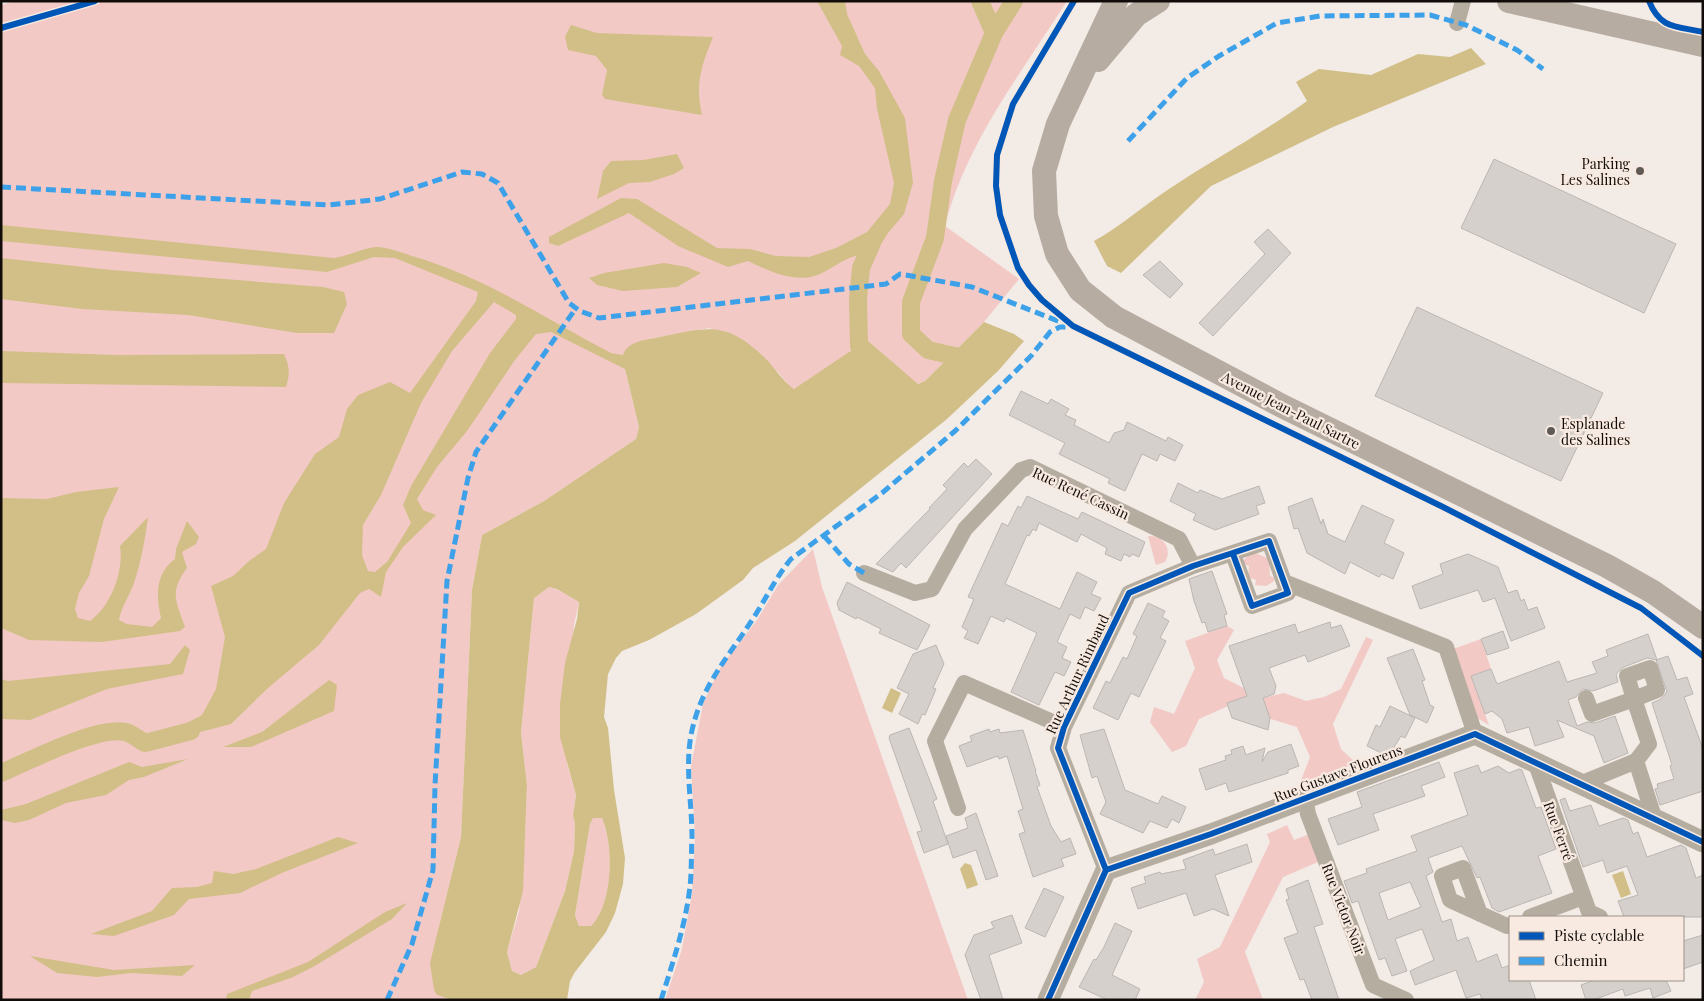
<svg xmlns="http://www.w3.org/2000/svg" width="1704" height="1001" viewBox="0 0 1704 1001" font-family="'Playfair Display',serif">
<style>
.green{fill:#f3c9c6}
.water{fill:#d1bf87;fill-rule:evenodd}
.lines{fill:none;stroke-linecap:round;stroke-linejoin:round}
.canal{stroke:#d1bf87;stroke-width:18}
.building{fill:#d6d0cc;stroke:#bcb6b3;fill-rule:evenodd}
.minor{stroke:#b6ada1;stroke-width:16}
.tertiary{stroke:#b6ada1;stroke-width:21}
.secondary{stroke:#b6aca1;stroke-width:24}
.quiet{stroke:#3da1e9;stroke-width:5;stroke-dasharray:10 5;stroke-linecap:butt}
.cycleway-casing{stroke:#f8eae0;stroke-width:9}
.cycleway{stroke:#0057b8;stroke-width:6}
.poi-dot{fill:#605a56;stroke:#f8eae0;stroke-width:2}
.labels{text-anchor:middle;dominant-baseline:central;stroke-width:4.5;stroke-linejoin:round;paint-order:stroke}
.poi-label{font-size:14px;fill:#110c09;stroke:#f8eae0;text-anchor:end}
.street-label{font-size:14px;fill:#110c09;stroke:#f8eae0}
</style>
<rect width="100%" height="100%" fill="#f2ebe6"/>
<path class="green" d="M16,1H1067C1022,72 966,143 945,226L1019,279L984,322L925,381L917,384L867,340L797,389L791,388L777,371L710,328L649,339L624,365L639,427L636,439L544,501L482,535L472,590L461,837L438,932L437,995L452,1000H1V5Z
M1148,536C1163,535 1173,549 1165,562L1156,565Z
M813,549L822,587L968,1000H665L682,949L692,894L695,836L691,766L703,704L720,668L757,620L778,585Z
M1256,553L1269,559L1270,576L1275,578L1273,582L1266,586L1255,585L1256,580L1248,577L1249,566L1242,563L1247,556Z
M549,587L557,589L579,602L574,625L567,764L576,795L573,816L575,823L574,851L565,891L536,967L521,975L512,971L507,952L519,911L525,837L527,784L521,733L534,598Z
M1227,626L1234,630L1217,660L1224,678L1263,698L1284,693L1306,701L1324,697L1341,689L1366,637L1373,640L1333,724L1341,749L1356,763L1299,786L1310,757L1297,727L1228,706L1199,719L1186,746L1172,752L1150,722L1154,707L1174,714L1195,668L1185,641Z
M1481,639L1491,669L1471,676L1489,725L1477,718L1453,649Z
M593,817L602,818C614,845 613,905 591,927L579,926L575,915L590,824Z
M1287,825L1294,840L1315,832L1325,859L1283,877L1245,952L1263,1000H1195L1204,982L1197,959L1220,947L1270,842L1267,834Z"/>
<path class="water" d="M817,1H845L847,14L865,54L879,71L905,118L913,183L904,214L888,233L865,270L861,255C842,257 829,273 811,277C789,281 767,270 748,261L728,267L678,246L629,213L558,246L549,243V237L621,198L637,199L717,248L750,249L776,256L809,257L836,248L867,232L890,204L894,183L877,109L875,88L859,66L840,55L842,46Z
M571,25L597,33L713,37C701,67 695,83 702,115L605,99L602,95L607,70L596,56L568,50L565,37Z
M1471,48L1486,64L1333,127L1211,186L1121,273L1107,266L1094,241C1121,226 1143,206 1169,189C1214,159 1263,133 1307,101L1296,82L1319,69L1371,75L1418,54L1450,57Z
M677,154L684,168L674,174L650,182L629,183L597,199L603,171L611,161L643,160Z
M1,225L334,258C348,256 365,247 378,247C389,248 401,252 412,256C483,276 546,319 611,353L623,355C627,342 644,340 655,338C709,327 726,319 768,361C776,370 784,382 794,389L867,340L918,384L925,381L984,322L1014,334L1024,341L998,371L947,419L795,541L753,568L743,580L696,614L649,640L622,651L616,658L608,674L604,717L608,728L614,790L625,858L623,884L615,913L606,932L575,972L570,981L567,1000H452L437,995L434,990L430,963L461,837L472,590L482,535L544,501L636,439L639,427L625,369L551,332L536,334L515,360L467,431L437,467L417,499L423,510L436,515L403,547L386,572L381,597L369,589L360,593L319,645L268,688L231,724L162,742L179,727L202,715L216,689L225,637L211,586L233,576L249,561L266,549L284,503L315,454L339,437L347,409L358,395L390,382L410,393L476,301L478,292L395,258L374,257L327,272L1,241ZM494,302L516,315V319L490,353L411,486L403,505L411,523L387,562L375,572L368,571L362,555L363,525L381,495L421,403L452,351ZM549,587L557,589L579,602L577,619L565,663L560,704V737L576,795L573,816L575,823L574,851L565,891L536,967L521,975L512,971L507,952L523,891L527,785L521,733L534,598ZM593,818H602C614,845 613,905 591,926H579L575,915L590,824Z
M1,258L112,270L323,287L344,292L347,304L334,333H297L188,315L82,309L1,299Z
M664,263L687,267L701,273L677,287L623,291L597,285L589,278L604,273Z
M1,351L118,355L284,354C290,367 290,374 286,387L1,383Z
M119,487L104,519L89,576L79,593L75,609L78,618L90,621C111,606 124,571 120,546L148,517C145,540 141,562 134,583C129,597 122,605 119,620L127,624L152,627L161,618C156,597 155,573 175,559L176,549L187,521L199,537L196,544L182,552L187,568C169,592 176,601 185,627L180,631L102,642L29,640L1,628V498L47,499L76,492Z
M185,645L190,650L183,674L107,689L30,720L1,719V679L8,681L170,664Z
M329,680L337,685L334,711L251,747H223L262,732Z
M891,688L901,693L892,713L882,708Z
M188,759L144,777L129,780L106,795L66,803L29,820L15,823L1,820V810L26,804L129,762L142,767Z
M338,837L358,843L284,872L240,893L189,899L174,915L114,936L91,934L152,911L172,888L197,887L212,883L214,871L233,874L256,869Z
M965,863L971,865L978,885L967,889L960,869Z
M1623,871L1631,894L1621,898L1612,875Z
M407,903L392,919L313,967L291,978L252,991L249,1000H226L227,994L308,962L385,912Z
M30,956L114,970L195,965L182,976L131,973L97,977L57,973Z"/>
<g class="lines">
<path class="canal" d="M980,1L994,33L1014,1
M969,362L959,357L928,350L911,334V302L935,238L943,181L957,120L994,33
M872,365L859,346L858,299L861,268L872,243
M1,773C29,761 97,726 125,732C132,733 139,740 145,743L191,731"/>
</g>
<path class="building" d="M1494,159L1676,244L1644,313L1461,228Z
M1268,229L1291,253L1213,336L1199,323L1265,254L1254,242Z
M1160,261L1183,284L1170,298L1143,275Z
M1417,307L1603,393L1561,481L1375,396Z
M1021,391L1048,404L1051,399L1069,409L1065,415L1076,420L1074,425L1109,443L1114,433L1124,430L1127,422L1166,441L1168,437L1183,445L1175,461L1160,454L1157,461L1142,454L1125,491L1108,483L1110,479L1059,454L1065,443L1009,415Z
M976,459L992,474L906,568L901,563L893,572L876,564L930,509L929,508L947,489L943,485L964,463L968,467Z
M1178,483L1198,493L1200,490L1222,499L1259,486L1265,503L1256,506L1259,514L1215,530L1193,520L1196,514L1170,501Z
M1027,496L1078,519L1082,512L1145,542L1139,557L1132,554L1130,557L1124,554L1121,561L1105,554L1107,548L1081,534L1077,542L1039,523L1036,531L1033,529L1029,536L1027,535L1005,584L1060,609L1077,572L1097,582L1091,594L1101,598L1094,611L1085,607L1080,619L1070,614L1057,642L1067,647L1062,658L1071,662L1064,676L1055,672L1039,705L1011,692L1037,633L1006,618L1004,622L991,616L978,644L964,638L968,631L962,627L974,599L968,597L1002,523L1008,526L1018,506L1021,508Z
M1312,498L1321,524L1323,519L1328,534L1345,542L1362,505L1394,520L1384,543L1404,553L1393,579L1382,574L1379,577L1350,562L1345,574L1307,553L1298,528L1294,529L1288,507Z
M1468,554L1498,567L1508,593L1517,590L1521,601L1524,599L1528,610L1537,607L1545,628L1511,641L1495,598L1483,602L1478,590L1420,609L1412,586L1443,574L1440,564Z
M1212,571L1227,614L1224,615L1227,626L1208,632L1205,622L1202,623L1194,601L1189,579Z
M847,582L930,625L917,650L879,633L881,629L857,617L856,619L839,610L837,603Z
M1148,603L1165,611L1162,617L1169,621L1160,638L1166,641L1139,697L1131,693L1118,720L1093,708L1106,681L1110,683L1123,657L1127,659L1137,636L1133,634Z
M1330,622L1331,628L1341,625L1350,646L1308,662L1305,655L1269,668L1276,686L1274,694L1263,698L1270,718L1268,730L1232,718L1227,703L1247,696L1229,646L1295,624L1298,633Z
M1503,631L1509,648L1487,655L1481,639Z
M1648,634L1657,660L1647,658L1624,667L1616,674L1618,682L1593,691L1583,689L1576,697L1568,700L1577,726L1587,722L1595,723L1615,716L1628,753L1604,763L1594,736L1557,720L1564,737L1535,746L1529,727L1507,733L1502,719L1492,711L1485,714L1471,676L1491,669L1497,684L1559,661L1567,682L1597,673L1592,662L1608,656L1606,650Z
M936,645L944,664L933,688L936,689L925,715L922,714L918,724L899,714L909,694L897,688L913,654Z
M1413,649L1425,680L1422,681L1430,705L1434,707L1427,723L1410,715L1387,658Z
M1668,656L1677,680L1687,677L1693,694L1684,697L1703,749V791L1660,805L1655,789L1658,788L1657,784L1674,779L1670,766L1672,765L1652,703L1661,699L1667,692L1656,660Z
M1390,706L1415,718L1405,738L1401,736L1391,752L1385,755L1367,746L1376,725L1380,727Z
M909,728L937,799L933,801L948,844L924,853L917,832L922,831L889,738L890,735Z
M989,729L990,732L999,729L1000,733L1023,730L1036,771H1035L1040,785L1037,787L1051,826L1061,842L1070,838L1076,854L1061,859L1064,866L1033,877L1019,834L1025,832L1018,811L1023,809L1007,756L999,759L998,756L967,767L959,746L972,741L970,736Z
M1104,729L1125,790L1158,804L1162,796L1186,807L1179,823L1172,819L1167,828L1150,821L1143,833L1100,814L1106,802L1097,776L1092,778L1080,735Z
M1291,744L1299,766L1288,770V773L1229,792L1226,783L1206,790L1199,769L1226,760L1225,756L1232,754L1231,750L1243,746L1246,755L1265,748L1262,762L1268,752Z
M1439,762L1445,777L1421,786L1425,796L1373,814L1379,830L1338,845L1328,819L1362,807L1357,792Z
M1478,765L1481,773L1498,766L1509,773L1519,769L1522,770L1536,808L1541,807L1556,849L1538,856L1552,893L1499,912L1492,908L1480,877L1477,878L1462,846L1428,858L1433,872L1426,876L1442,922L1451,919L1457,941L1468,937L1477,962L1497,954L1502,968L1510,965V980H1529L1536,1000H1482L1480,994L1466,998L1456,970L1415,985L1410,971L1434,960L1422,929L1395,939L1407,971L1392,976L1385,958L1379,960L1358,901L1352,903L1344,881L1367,873L1366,869L1417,851L1411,836L1468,815L1454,773ZM1410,882L1421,907L1388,920L1379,893Z
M1565,798L1570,811L1591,805L1599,826L1623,818L1628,820L1633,834L1638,832L1647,857L1681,845L1686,848L1696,878L1703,875V917H1624L1618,901L1638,895L1627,866L1607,873L1603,860L1583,867L1560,800Z
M976,813L998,876L986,880L976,850L953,858L946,836L968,828L965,818Z
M1247,844L1252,862L1215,875L1229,916L1213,909L1194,916L1186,893L1138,909L1131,888L1146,883L1144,877L1160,872L1161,874L1186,869L1183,860L1213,849L1215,855Z
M1308,880L1323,924L1314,927L1339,1000H1312L1304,979L1300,980L1284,938L1298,933L1286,900L1289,899L1286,889Z
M1044,888L1064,897L1045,937L1025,928Z
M1012,915L1022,943L989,955L1003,1000H981L965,955L974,935L994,928L991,922Z
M1115,923L1132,931L1112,975L1140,989L1135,1000H1108L1079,987L1094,959L1096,960L1104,947Z
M1703,935V962L1683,969V941Z
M1595,980H1666L1671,991L1653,998L1650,988L1625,996L1623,989L1593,1000H1586L1581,985Z"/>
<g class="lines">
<path class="minor" d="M1457,23L1463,1
M864,573L915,593L932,589L965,529L1021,470L1030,467L1179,539L1193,566
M1284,582L1446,647L1475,734
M1650,668L1657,690L1634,699L1627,676Z
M1586,698L1592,714L1634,699L1649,744L1636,761L1654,817
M1536,764L1589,912L1600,917
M1580,784L1636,761
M1305,798L1308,814L1373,985L1406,1000
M958,808L935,741L964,683L1064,727
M1106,870L1058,748L1064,727L1129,593L1193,566L1269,541L1288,593L1252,606L1233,554
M1480,914L1463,868L1442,876L1450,900L1507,926L1510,925
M1530,917L1583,897"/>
<path class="tertiary" d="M1048,1000L1106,870L1211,834L1475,734L1703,842"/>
<path class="secondary" d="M1116,1L1058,124L1044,171L1046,216L1057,254L1080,290L1114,317L1282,406L1607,566L1653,592L1703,627
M1509,1L1703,45
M1098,60L1136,15L1158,1"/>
<path class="quiet" d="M1128,141L1187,78L1219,56L1277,23L1320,16L1430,15L1466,25L1517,50L1543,69
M1,187L329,205L380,199L462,172L482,174L498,183L569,303L580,311L599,318L886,284L900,274L972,287L1063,323
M824,536L849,564L864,573
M387,1000L412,944L433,870L435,785L447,581L468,478L476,452L576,308
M661,1000C672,965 684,930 689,894C692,876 691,856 692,837C692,804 685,769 691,735C701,685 728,658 754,617C767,597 776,577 791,559L882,493L955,431L1031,356L1050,332L1060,327H1070"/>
<g class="cycleway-casing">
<path id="cycleway" d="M1074,1L1013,104L997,155L996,186L1000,215L1018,268L1029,285L1042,300L1073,326L1443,507L1641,608L1703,656
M1649,1C1660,29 1676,26 1703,32
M1,28L95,1
M1106,870L1058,748L1064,727L1129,593L1193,566L1269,541L1288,593L1252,606L1233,554
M1048,1000L1106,870L1211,834L1475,734L1703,842"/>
</g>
<use href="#cycleway" class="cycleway"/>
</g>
<g class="poi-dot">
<circle cx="1640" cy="171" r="5"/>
<circle cx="1551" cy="431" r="5"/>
</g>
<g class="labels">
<g class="poi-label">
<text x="1630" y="163">Parking<tspan x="1630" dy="16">Les Salines</tspan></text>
<text x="1561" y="423" text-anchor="start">Esplanade<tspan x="1561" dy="16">des Salines</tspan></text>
</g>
<g class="street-label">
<text transform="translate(1291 410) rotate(27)">Avenue Jean-Paul Sartre</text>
<text transform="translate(1081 493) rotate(25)">Rue René Cassin</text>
<text transform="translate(1077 674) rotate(-65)">Rue Arthur Rimbaud</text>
<text transform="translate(1338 773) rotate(-21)">Rue Gustave Flourens</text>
<text transform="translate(1559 831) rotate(70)">Rue Ferré</text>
<text transform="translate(1344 909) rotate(69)">Rue Victor Noir</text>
</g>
</g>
<rect width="1704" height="1001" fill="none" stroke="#110c09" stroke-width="5"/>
<rect x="1509" y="916" width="175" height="65" fill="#f8eae0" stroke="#9c918a"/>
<rect x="1519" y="932" width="25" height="8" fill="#0057b8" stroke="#9c918a"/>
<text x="1554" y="941" font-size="15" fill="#110c09">Piste cyclable</text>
<rect x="1519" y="957" width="25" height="8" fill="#3da1e9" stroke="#9c918a"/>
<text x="1554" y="966" font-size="15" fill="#110c09">Chemin</text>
</svg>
